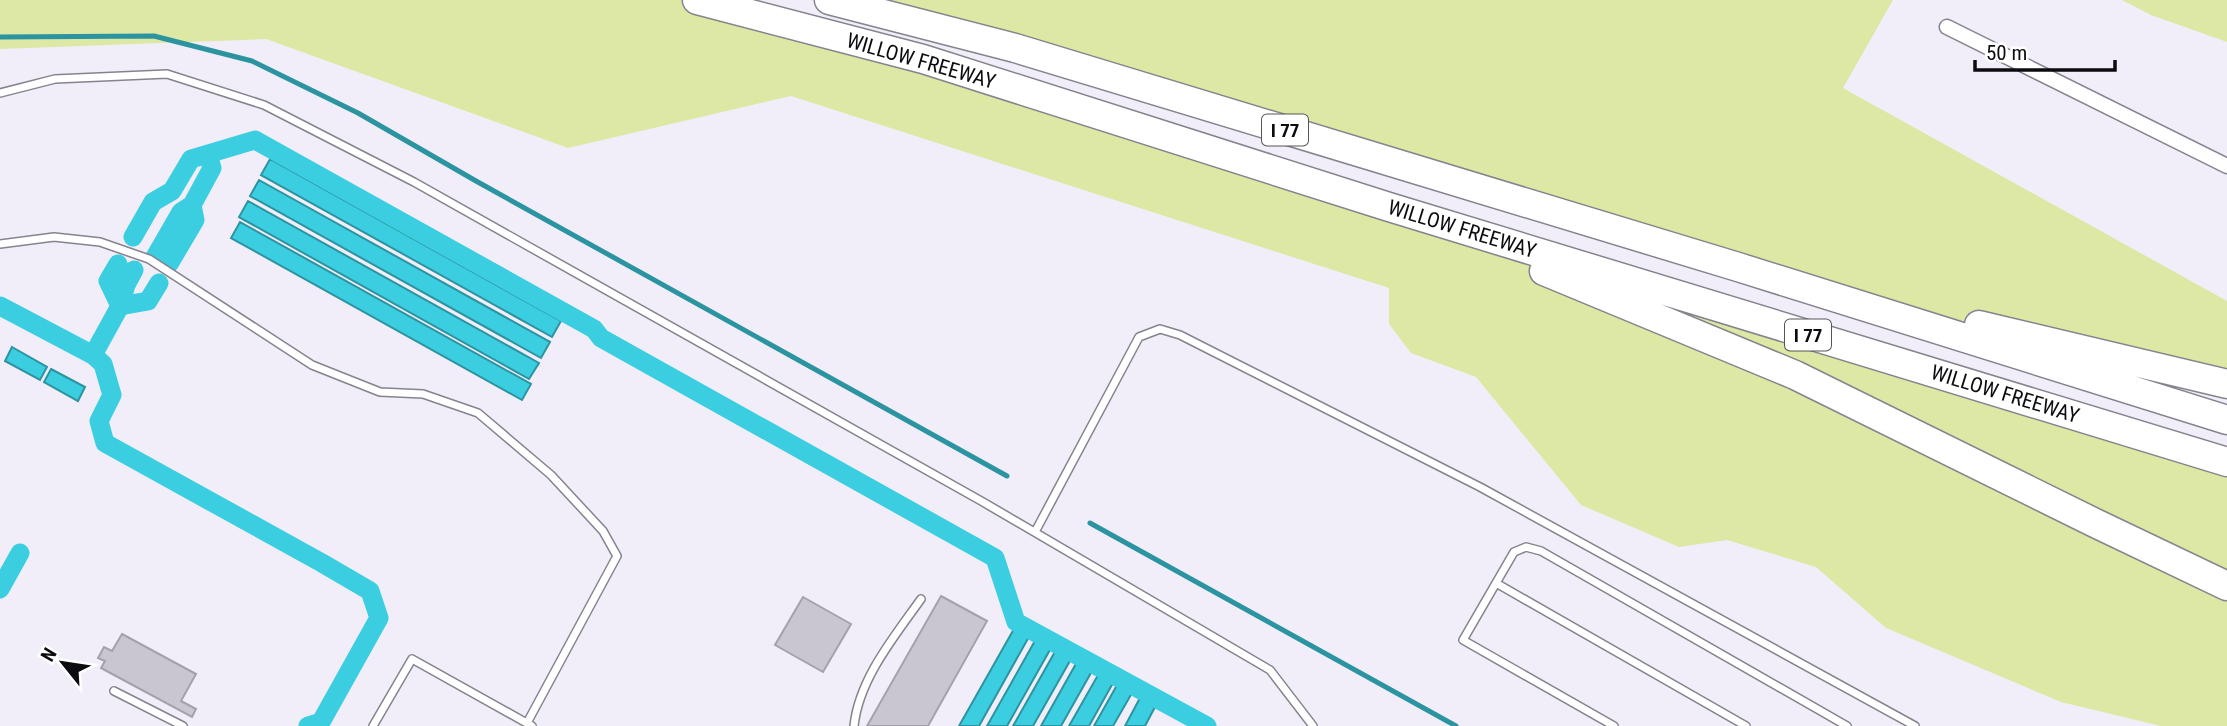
<svg xmlns="http://www.w3.org/2000/svg" width="2227" height="726" viewBox="0 0 2227 726" font-family="'Roboto Condensed',sans-serif">
<style>
.green{fill:#dde8a5}
.water{fill:#3acee0;stroke:#2c94a1;stroke-width:2}
.lines{fill:none;stroke-linecap:round;stroke-linejoin:round}
.stream{stroke:#2c94a1;stroke-width:5}
.canal{stroke:#3acee0;stroke-width:19}
.building{fill:#c9c6d1;stroke:#a4a1ac;stroke-width:2}
.lane-casing{stroke:#85838d;stroke-width:10}
.street-casing{stroke:#85838d;stroke-width:17}
.highway-casing{stroke:#85838d;stroke-width:31}
.lane{stroke:#fff;stroke-width:7}
.street{stroke:#fff;stroke-width:14}
.highway{stroke:#fff;stroke-width:28}
.labels{text-anchor:middle;dominant-baseline:central;stroke-width:5;stroke-linejoin:round;paint-order:stroke}
.shield{fill:#fff;stroke:#555457;stroke-width:2}
.shield-label{font-size:19px;font-weight:bold;fill:#0c0b0f}
.street-label{font-size:21px;fill:#0c0b0f;stroke:#fff}
</style>
<rect width="100%" height="100%" fill="#f1eef9"/>
<path class="green" d="M0,0H697L2227,462V726H2161L2061,702L1886,628L1816,567L1727,540L1679,547L1581,505L1476,377L1411,353L1389,324V288L791,96L568,148L266,39L0,49Z
M829,0H1893L1843,88L2227,301V384L1738,267Z
M2122,0H2227V42L2151,15Z"/>
<path class="water" d="M270,159L561,321L552,337L261,175Z
M259,180L550,342L541,358L250,196Z
M248,201L539,363L529,379L239,217Z
M240,222L531,384L522,400L231,238Z
M12,347L47,367L40,380L5,361Z
M51,369L85,387L78,401L44,382Z
M1015,627L1030,635L979,726H959Z
M1036,639L1051,648L1007,726H987Z
M1056,650L1071,659L1033,726H1013Z
M1077,662L1092,671L1061,726H1041Z
M1098,675L1113,683L1089,726H1069Z
M1117,685L1132,693L1113,726H1094Z
M1140,698L1155,707L1145,726H1125Z"/>
<g class="lines">
<path class="stream" d="M0,37L154,36L252,61L358,113L476,181L1007,476
M1090,523L1456,726"/>
<path class="canal" d="M133,237L153,202L172,191L191,159L255,140L594,329L601,338L995,558L1016,622L1207,726
M155,257L181,212L192,205L212,168L208,154
M118,264L108,281L120,306
M169,264L195,220L192,205
M134,270L126,285L120,306L93,355L103,364L112,395L99,421L105,443L322,563L370,591L379,618L321,722L308,726
M0,306L93,355
M120,306L148,301L159,283
M0,589L20,553"/>
</g>
<path class="building" d="M941,596L987,621L928,726H867Z
M803,597L851,624L823,672L775,645Z
M122,634L196,674L181,701L196,709L192,717L101,668L105,661L98,658L104,647L112,651Z"/>
<g class="lines">
<g class="lane-casing">
<path id="lane" d="M0,93L55,79L167,74L264,105L414,182L983,502L1270,670L1313,726
M0,244L54,237L100,242L149,259L312,365L380,392L423,394L478,413L551,475L603,531L617,556L527,723
M1035,532L1139,337L1160,329L1180,335L1480,487L1915,726
M1496,583L1746,726
M114,691L183,726
M373,726L412,659L532,726
M854,726C859,679 894,637 921,599
M1614,726L1463,640L1514,552L1526,547L1541,551L1847,726"/>
</g>
<g class="street-casing">
<path id="street" d="M1947,27L2227,166"/>
</g>
<g class="highway-casing">
<path id="highway" d="M697,0L923,59L1389,207L2227,462
M829,0L1015,48L1738,267L2227,420
M1544,271L1795,375L2095,523L2227,586
M1979,325L2227,384"/>
</g>
<use href="#lane" class="lane"/>
<use href="#street" class="street"/>
<use href="#highway" class="highway"/>
</g>
<g class="labels">
<g class="shield">
<rect x="1262" y="114.5" width="46" height="31" rx="5"/>
<rect x="1785" y="319.5" width="46" height="31" rx="5"/>
</g>
<g class="shield-label">
<text x="1285" y="130">I 77</text>
<text x="1808" y="335">I 77</text>
</g>
<g class="street-label">
<text transform="translate(921 61) rotate(16)">WILLOW FREEWAY</text>
<text transform="translate(1462 229) rotate(17)">WILLOW FREEWAY</text>
<text transform="translate(2005 394) rotate(17)">WILLOW FREEWAY</text>
</g>
</g>
<g transform="translate(63 663) rotate(300)" stroke="#ffffff" stroke-width="5" paint-order="stroke">
<path d="M0-5L12 26L0 18L-12 26Z" fill="#0c0b0f"/>
<text y="-10" font-size="19" font-weight="bold" text-anchor="middle" fill="#0c0b0f">N</text>
</g>
<path d="M1975 60v10h140v-10" fill="none" stroke="#0c0b0f" stroke-width="3.5"/>
<text x="1986" y="60" font-size="21" fill="#0c0b0f" stroke="#ffffff" stroke-width="5" paint-order="stroke">50 m</text>
</svg>
